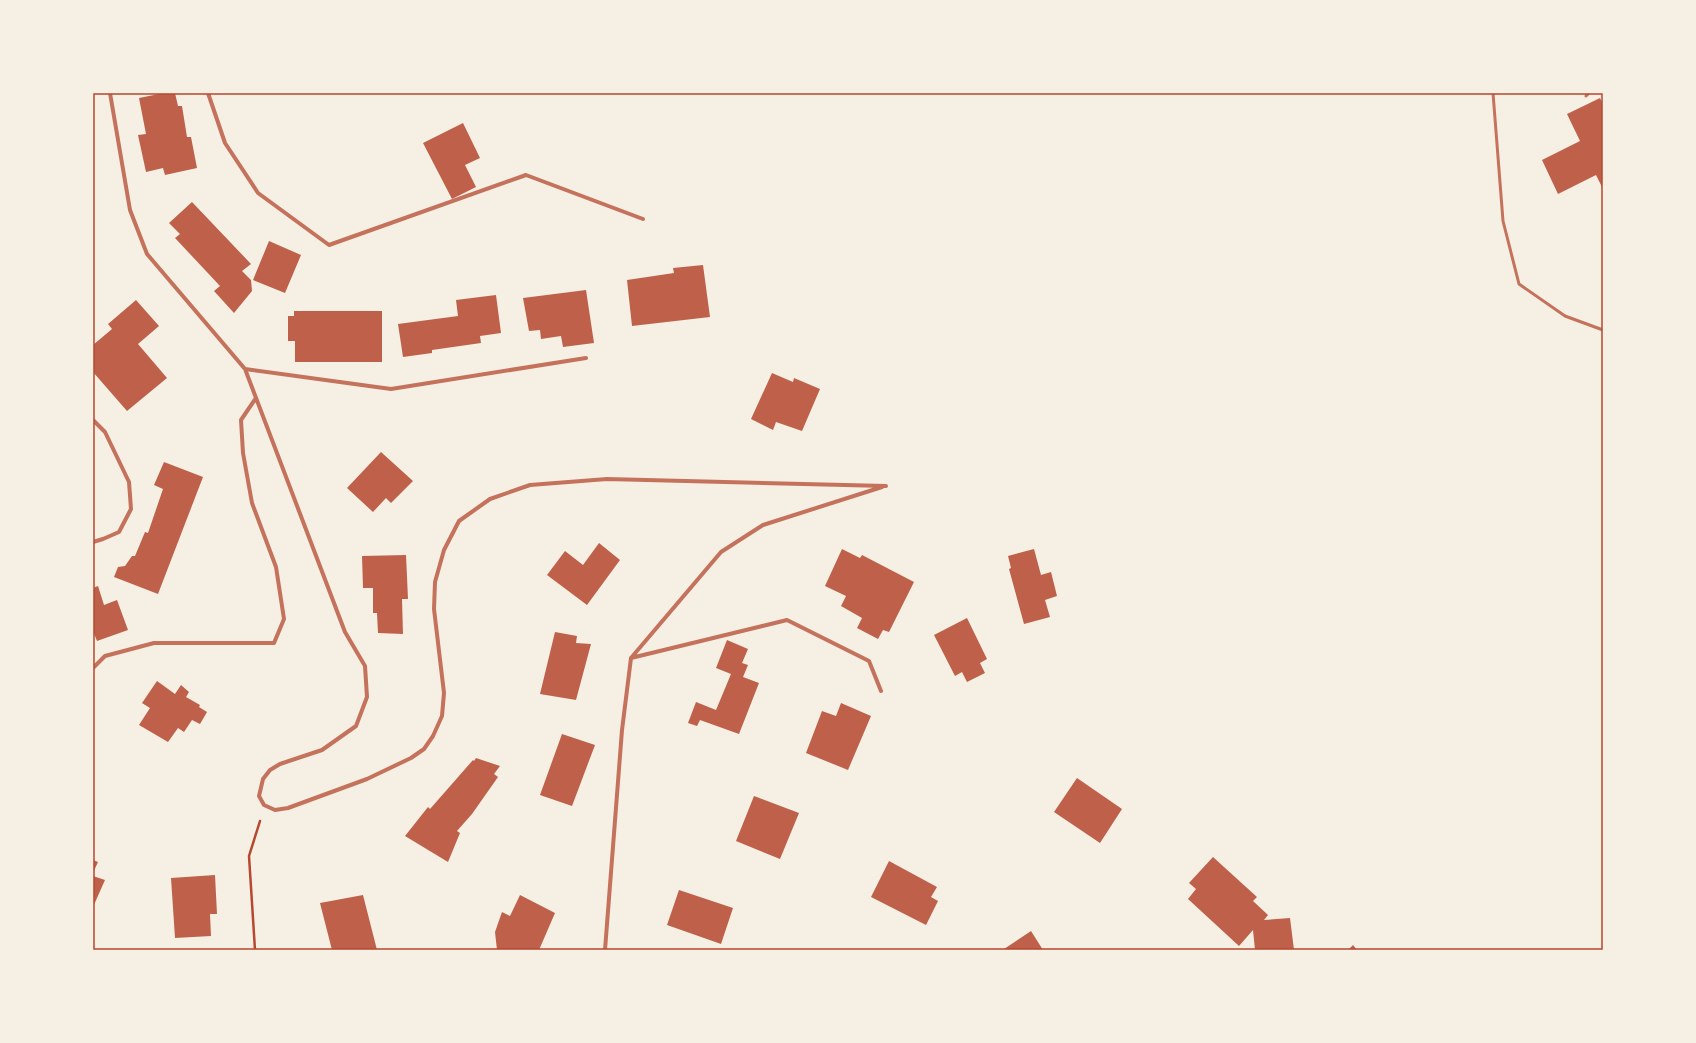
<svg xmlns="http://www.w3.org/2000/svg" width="1696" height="1043" viewBox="0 0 1696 1043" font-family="Manrope,sans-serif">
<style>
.building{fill:#bf614a}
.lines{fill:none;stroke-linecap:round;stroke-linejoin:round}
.path{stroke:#b5482f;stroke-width:2.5}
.service{stroke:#c5725c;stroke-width:3}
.minor{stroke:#c5725c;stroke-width:4}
.neatline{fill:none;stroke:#b5482f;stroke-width:1.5}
</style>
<rect width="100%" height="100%" fill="#f6efe4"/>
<path class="building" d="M164,93H175L178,106H182L187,137H191L197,168L165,175L163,168L146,172L138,135L146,134L139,98Z
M1600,98L1603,104V189L1596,175L1558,194L1542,160L1580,141L1567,114Z
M463,123L480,158L465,165L476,187L452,199L423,143Z
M192,202L251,264L242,271L251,280L252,291L234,313L214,291L220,286L175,238L180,234L169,223Z
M269,241L301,255L285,293L253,280Z
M703,265L710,317L632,326L627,280L674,273L673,268Z
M586,290L594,343L563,347L561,336L541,339L540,330L529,331L523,298Z
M496,295L501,333L480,336L481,343L432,350V353L403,357L398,324L458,316L456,300Z
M136,300L159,326L138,344L167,378L127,411L93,372V345L112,329L108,324Z
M294,311H382V362H295V341H288V316H294Z
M772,373L793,382L794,378L820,389L802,431L776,422L773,430L751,419Z
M381,452L413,481L391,503L386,498L373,512L347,488Z
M164,462L203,477L158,594L114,577L118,567L125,566L132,556H135L145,532L148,533L163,489L154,485Z
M599,543L620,560L587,605L547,575L565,551L583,565Z
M842,549L860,558L862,555L914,582L889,632L883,630L878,639L857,628L862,618L841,606L846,596L825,586Z
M1034,549L1041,575L1051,572L1057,596L1045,600L1050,617L1024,624L1009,569L1011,568L1008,556Z
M406,555L408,599H402L403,634L378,633L377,613H373V588H363L362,556Z
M98,586L104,605L117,600L128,630L97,641L93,631V588Z
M967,618L987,659L980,663L985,673L967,682L962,672L955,676L934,635Z
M555,632L577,636L576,643L591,644L576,700L540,694Z
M727,640L748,649L742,663L748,665L743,677L759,683L739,734L700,720L697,726L688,723L696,702L716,710L731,674L716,668Z
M157,681L175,694L181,685L189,692L186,697L200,705L199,707L207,712L200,724L192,720L184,732L178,728L168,742L139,725L150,708L142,703Z
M841,703L871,716L848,770L806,753L822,711L836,716Z
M562,734L595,745L572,806L540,795Z
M476,758L500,766L494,774L498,777L472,814L457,831L460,833L448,862L405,836L428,807L430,809L473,760L474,761Z
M1077,778L1122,809L1100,843L1054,812Z
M754,796L799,813L780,859L736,841Z
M1213,857L1257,897L1253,901L1268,915L1264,920L1290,918L1294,950H1255L1253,930L1239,946L1188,899L1196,889L1189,883Z
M93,860L98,862L93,873Z
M889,861L937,887L931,897L938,901L926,925L871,897Z
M215,875L217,914H210L211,936L175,938L171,878Z
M93,876L105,880L93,907Z
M679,890L733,908L721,944L667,925Z
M363,895L377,950H332L320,903Z
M520,895L555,913L539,950H497L495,932L502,912L510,916Z
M1031,931L1043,950H1005L1004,949Z
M1353,945L1357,950H1348Z"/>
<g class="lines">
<path class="path" d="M255,950L249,856L260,821"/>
<path class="service" d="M1493,93L1503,221L1519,284L1565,316L1603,330
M1586,96L1589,93"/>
<path class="minor" d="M110,93L130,210L147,254L245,369L345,632L365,666L367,697L356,726L322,750L280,764L270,770L263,779L259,796L264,805L275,810L288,808L367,779L411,758L424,749L433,736L442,716L444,693L434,609L435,582L444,550L459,521L490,499L530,485L607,479L886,486
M208,93L225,143L258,193L329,245L526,175L643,219
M245,369L391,389L586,358
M93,420L105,432L129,482L131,509L119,532L103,539L93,542
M631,658L787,620L869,661L881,691
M93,668L105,656L154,643H274L284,619L276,567L252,503L243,453L241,420L256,398
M605,950L622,730L631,658L721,552L763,525L882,487"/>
</g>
<rect width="1696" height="1043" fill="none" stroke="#f6efe4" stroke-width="188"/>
<rect x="94" y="94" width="1508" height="855" class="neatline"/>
</svg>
